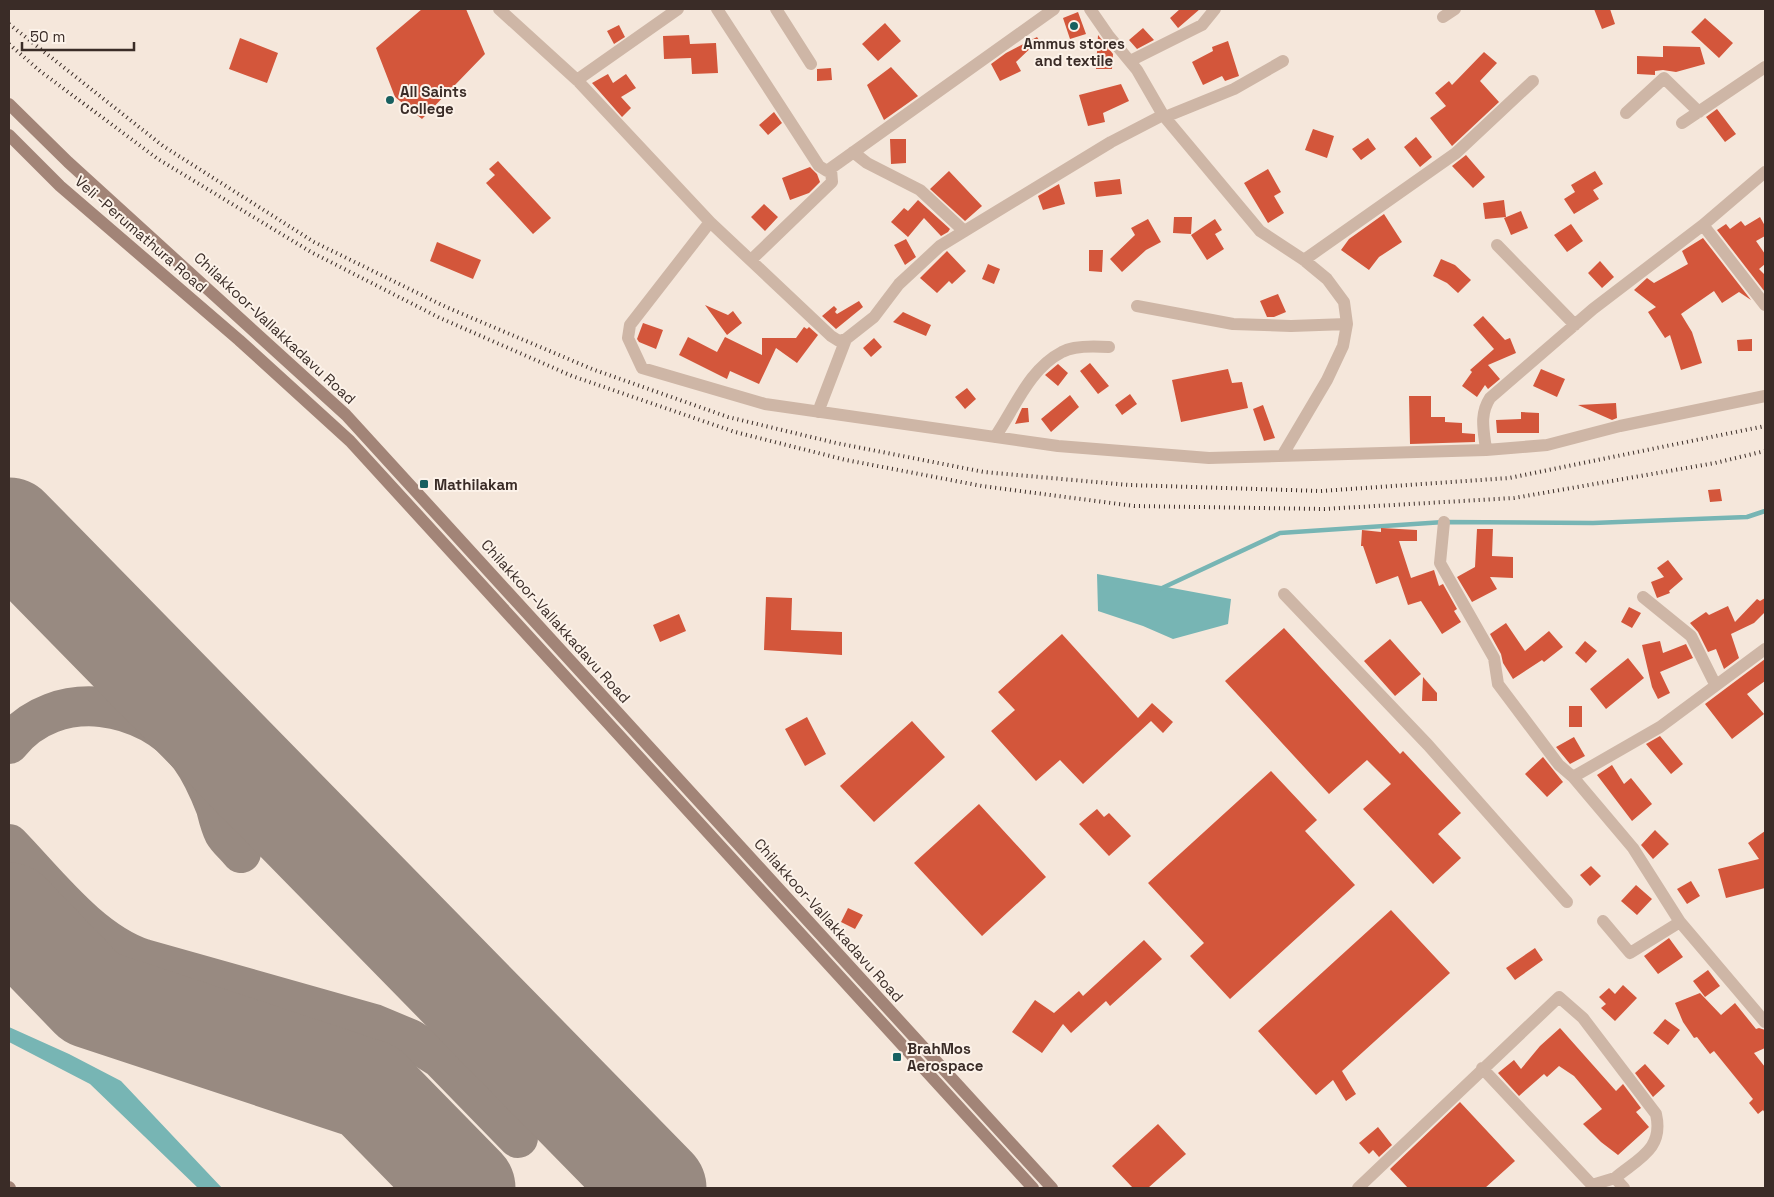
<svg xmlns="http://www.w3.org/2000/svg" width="1774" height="1197" viewBox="0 0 1774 1197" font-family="'Space Grotesk',sans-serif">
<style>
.water{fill:#77b5b4}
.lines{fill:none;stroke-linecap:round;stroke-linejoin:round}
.stream{stroke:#77b5b4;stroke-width:4.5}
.taxiway{stroke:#988a81;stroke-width:40}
.runway{stroke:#988a81;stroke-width:101}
.building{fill:#d3563b}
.street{stroke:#ceb6a6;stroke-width:12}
.secondary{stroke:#a28477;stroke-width:12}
.rail{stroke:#3a2c27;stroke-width:4;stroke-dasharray:1 4;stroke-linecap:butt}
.poi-dot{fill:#186060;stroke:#fcf2e9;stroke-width:2}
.labels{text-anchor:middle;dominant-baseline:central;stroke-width:4;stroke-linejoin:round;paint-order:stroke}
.poi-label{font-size:15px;font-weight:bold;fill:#3a2c27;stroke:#fcf2e9;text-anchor:start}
.street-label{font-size:15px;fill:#3a2c27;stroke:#fcf2e9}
</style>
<rect width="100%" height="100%" fill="#f5e7db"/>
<path class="water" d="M1097,574L1231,599L1228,624L1173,639L1143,626L1098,611Z
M9,1027L69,1054L121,1081L222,1188H198L90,1084L9,1042Z"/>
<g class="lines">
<path class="stream" d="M1160,589L1280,533L1444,522L1593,523L1747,517L1765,511"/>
<path class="taxiway" d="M9,744C56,685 148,700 190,757C201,772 209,790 216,808C218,816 220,825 224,833C228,840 236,846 241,853
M9,844C47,883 91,942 144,959L374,1024L410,1039L440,1058L518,1138"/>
<path class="runway" d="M9,528L656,1188
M9,913L91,998L369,1090L465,1188"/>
</g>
<path class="building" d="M422,9H466L485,54L422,119L395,97L376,48Z
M1180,9H1200L1178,28L1170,18Z
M1594,9H1610L1615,24L1602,29Z
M1078,12L1086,34L1070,39L1063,18Z
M1705,18L1733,43L1719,58L1691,32Z
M885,23L901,41L878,61L862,44Z
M619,25L625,37L614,44L607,31Z
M1143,28L1154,40L1137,49L1129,40Z
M689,35L690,44L716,43L718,73L692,74L691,58L664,59L663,36Z
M1098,35L1113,54L1112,69H1096Z
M1037,37L1039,40L1016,62L1021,71L1000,81L991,64L1006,53Z
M240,38L278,53L267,83L229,69Z
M1228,41L1239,76L1225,81L1222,76L1203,85L1192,62L1213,51L1212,47Z
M1663,46L1700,47L1705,64L1676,72L1663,70L1655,71V75L1637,74V56L1663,57Z
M1484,52L1497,63L1480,81L1499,102L1452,146L1430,118L1446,106L1435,93L1449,81L1452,85Z
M891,67L918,96L884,120L867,85Z
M831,68L832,80L817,81V69Z
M608,74L613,83L626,74L636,88L621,97L631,108L622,117L592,83Z
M1121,84L1129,101L1103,113L1105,122L1088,126L1079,95Z
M1717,109L1736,134L1725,142L1706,117Z
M774,112L782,123L768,135L759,125Z
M1313,129L1334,136L1327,158L1305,150Z
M1416,137L1432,157L1420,167L1404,147Z
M1368,138L1376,149L1361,160L1352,149Z
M890,139H906V163L891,164Z
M1466,155L1485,177L1473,188L1452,166Z
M498,161L551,218L533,234L486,183L495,175L489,169Z
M810,167L817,174L820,182L809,193L790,200L782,178Z
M1268,169L1281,192L1274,196L1284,213L1268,223L1244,183Z
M949,171L982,206L965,221L930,189Z
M1595,171L1603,184L1593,190L1599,199L1574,214L1564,199L1575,192L1571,185Z
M1120,179L1122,194L1096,197L1094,182Z
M1059,184L1065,204L1043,210L1038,196Z
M918,200L950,229L948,232L941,236L924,218L908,237L891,222L904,208L908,211Z
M1504,200L1506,217L1485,219L1483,203Z
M764,204L778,217L765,231L751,217Z
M1521,211L1528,228L1511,235L1504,218Z
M1384,214L1402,242L1379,257L1369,270L1341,250L1349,239Z
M1174,217H1192L1191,234L1173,233Z
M1760,217L1765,226V236L1756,241L1765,254V264L1759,269L1765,275V292L1717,230L1726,224L1730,229L1741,221L1745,226Z
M1148,219L1161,242L1146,250L1122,272L1110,259L1135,235L1131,228Z
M1215,219L1222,230L1215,234L1224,249L1207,260L1191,235Z
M1571,224L1583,241L1567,252L1554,235Z
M1703,238L1751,300L1739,292L1722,303L1714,291L1681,314L1692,332L1702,363L1681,370L1670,335L1665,338L1648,312L1656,307L1634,290L1647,278L1654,283L1688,264L1682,251Z
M906,239L916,257L905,265L894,245Z
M437,242L481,260L473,279L430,261Z
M1089,250H1103L1102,272L1089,271Z
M947,251L966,271L952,284L949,281L937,293L920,278Z
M1441,259L1455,265L1471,280L1458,293L1447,283L1433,276Z
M1600,261L1614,277L1602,288L1588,273Z
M988,264L1000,269L994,284L982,279Z
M1278,294L1286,312L1274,317H1267L1260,301Z
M859,301L863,307L836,329L822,316L834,306L837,309L835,312L837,314Z
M705,305L728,315L733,311L742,323L727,335Z
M903,312L931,325L926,336L893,322Z
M1483,316L1505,340L1510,338L1516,353L1488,365L1500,379L1488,389L1485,385L1477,397L1462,386L1472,372L1470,370L1494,349L1473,325Z
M643,323L663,330L656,349L639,342L637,339Z
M804,327L807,329L809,327L818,335L797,363L776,348L759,384L730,371L727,379L679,355L688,337L717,352L725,337L762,355V338H796Z
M874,338L882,347L871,357L863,348Z
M1752,339V351H1738L1737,340Z
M1090,363L1109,386L1098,394L1080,371Z
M1058,364L1068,373L1058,386L1045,375Z
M1228,369L1232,383L1242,382L1248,408L1181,422L1172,380Z
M1541,369L1565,379L1557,397L1533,386Z
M967,388L976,399L965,409L955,397Z
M1130,394L1137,404L1122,415L1115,405Z
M1070,395L1079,407L1051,432L1041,419Z
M1409,396H1431V417H1445V422L1462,423V433L1475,434V442L1410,444Z
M1616,403L1617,418L1612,420L1578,405Z
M1263,405L1275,438L1264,441L1253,409Z
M1022,408H1028L1029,422L1015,424Z
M1521,412L1539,413V433H1497L1496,420L1521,419Z
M1720,489L1722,501L1710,502L1708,490Z
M1381,528L1417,530V541H1399L1411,578L1434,570L1439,586L1443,584L1457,609L1454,611L1461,622L1442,634L1421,601L1408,605L1398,576L1376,584L1363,546H1361L1362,530L1381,532Z
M1477,529H1493L1492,556L1513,557V578L1490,577L1497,589L1472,602L1457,577L1475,567Z
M1668,560L1683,579L1669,591L1670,593L1657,598L1651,582L1664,577L1657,568Z
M766,597L792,598L791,630L842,632V655L764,650Z
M1765,598V612L1754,623L1731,634L1739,658L1724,669L1716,649L1708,652L1698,632L1690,623L1706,612L1709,615L1728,606L1735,622L1757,599L1760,601Z
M1629,607L1641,613L1632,628L1621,622Z
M679,614L686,631L660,642L653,625Z
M1506,623L1525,651L1549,631L1563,647L1544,662L1542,660L1513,679L1503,663L1501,654L1490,634Z
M1284,628L1400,754L1403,751L1461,813L1438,834L1461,858L1433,884L1363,809L1391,784L1367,760L1329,794L1225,681Z
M1062,634L1138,718L1152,703L1173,722L1163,733L1151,721L1083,784L1060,760L1036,781L991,731L1015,710L998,692Z
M1390,639L1421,674L1395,696L1364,661Z
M1585,641L1597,651L1586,663L1575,653Z
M1660,641L1663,653L1686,644L1693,658L1660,672L1670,693L1658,699L1652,687L1642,645Z
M1628,658L1644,678L1606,709L1590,689Z
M1765,659V681L1747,694L1764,714L1732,739L1705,704Z
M1423,677L1437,693V701H1422Z
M1569,706H1582V727H1569Z
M807,717L826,754L805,766L785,729Z
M912,721L945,757L874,822L840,786Z
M1660,736L1683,764L1671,774L1646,744Z
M1574,737L1585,756L1570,764L1556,747Z
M1543,757L1563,782L1547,797L1525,774Z
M1612,765L1624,784L1631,778L1652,804L1632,821L1597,775Z
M1271,771L1317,820L1305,831L1355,885L1230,999L1190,956L1204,943L1148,883Z
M979,804L1046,877L982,936L914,863Z
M1097,809L1104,817L1109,813L1131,836L1109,856L1079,824Z
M1655,830L1669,844L1653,859L1641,845Z
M1765,831V888L1726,898L1718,869L1759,859L1748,843Z
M1591,866L1601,876L1590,886L1580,875Z
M1691,881L1700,896L1687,904L1677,889Z
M1636,885L1652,899L1637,915L1621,901Z
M848,908L863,915L855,929L841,922Z
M1391,910L1450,973L1342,1071L1356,1094L1346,1101L1333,1080L1316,1095L1258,1031Z
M1669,938L1683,957L1658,974L1644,956Z
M1144,940L1162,959L1110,1006L1106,1001L1071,1033L1063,1024L1042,1053L1012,1032L1035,1000L1054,1013L1079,991L1083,996Z
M1535,948L1543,960L1515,980L1506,968Z
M1708,970L1720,986L1705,997L1693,981Z
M1623,985L1637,998L1615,1021L1601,1008L1606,1004L1599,997L1609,988L1615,994Z
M1700,993L1721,1015L1735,1003L1756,1029L1759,1028L1765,1030V1048L1754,1053L1765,1067V1113L1763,1110L1758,1114L1749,1103L1753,1099L1714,1051L1710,1054L1697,1037L1694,1038L1683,1022L1675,1003Z
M1665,1019L1680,1030L1668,1045L1653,1033Z
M1560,1028L1616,1091L1623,1084L1641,1108L1636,1112L1649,1127L1618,1155L1601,1142L1583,1124L1602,1109L1574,1076L1559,1066L1547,1077L1544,1074L1519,1096L1498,1073L1514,1060L1521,1069L1540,1046Z
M1645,1064L1665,1086L1653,1097L1635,1073Z
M1460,1102L1515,1161L1485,1188H1408L1390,1169Z
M1158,1124L1186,1154L1148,1188H1133L1112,1166Z
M1378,1127L1392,1145L1379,1157L1373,1150L1369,1154L1359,1143Z"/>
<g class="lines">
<path class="street" d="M499,9L577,80L710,222L630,325L628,338L642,368L765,404L1058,446L1209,458L1486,450L1547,445L1620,426L1765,396
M717,9L819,166L827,171L1054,9
M776,9L811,64
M1090,9L1108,35L1137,70L1163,115L1260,231L1304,260L1327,279L1344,302L1347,324L1343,346L1327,380L1282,456
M1443,17L1455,9
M1130,61L1202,25L1215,9
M577,80L678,9
M1626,113L1664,78L1699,112
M1165,117L1234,89L1283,61
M1682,123L1765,67
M853,152L867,163L920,190L964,231
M710,222L831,336L839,341L846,339L874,317L899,284L940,246L1111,142L1163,115
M1703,225L1765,305
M1497,245L1575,325
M751,260L832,182L831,169
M1304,260L1456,153L1533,81
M1137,306L1233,324L1291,326L1347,324
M818,412L846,339
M995,437C1015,408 1029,369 1062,352C1074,345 1095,346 1109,347
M1486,450C1484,431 1479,415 1490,398L1593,309L1703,225L1765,172
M1444,522L1440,563L1494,658L1498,684L1559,765L1573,777L1633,848L1680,922L1765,1022
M1284,594L1428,745L1567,902
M1643,597L1691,636L1715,684
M1573,777L1660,727L1765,649
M1603,921L1630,953L1680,922
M1482,1068L1592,1185L1615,1178L1624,1188
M1358,1188L1559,997L1583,1018L1656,1114C1664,1149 1639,1158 1615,1178"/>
<path class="secondary" d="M9,104L68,162L346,415L1052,1188
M9,135L60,186L239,340L350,441L1033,1188
M9,1187L10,1188"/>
<path class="rail" d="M9,24L163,146L314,242L446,307L592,369L728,417L836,443L984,472L1129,485L1321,491L1509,478L1765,426
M9,44L40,71L158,159L311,252L440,318L572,376L735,432L846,460L982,486L1134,506L1324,509L1514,498L1715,463L1765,451"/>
</g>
<g class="poi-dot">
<circle cx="1074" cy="26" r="5"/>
<circle cx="390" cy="100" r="5"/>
<rect x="419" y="479" width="10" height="10" rx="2.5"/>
<rect x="892" y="1052" width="10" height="10" rx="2.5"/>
</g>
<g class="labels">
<g class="poi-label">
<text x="1074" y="43" text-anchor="middle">Ammus stores<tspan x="1074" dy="17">and textile</tspan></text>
<text x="400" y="91">All Saints<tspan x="400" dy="17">College</tspan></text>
<text x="434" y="484">Mathilakam</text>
<text x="907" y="1048">BrahMos<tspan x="907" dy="17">Aerospace</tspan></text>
</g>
<g class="street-label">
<text transform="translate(141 234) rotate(41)">Veli -Perumathura Road</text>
<text transform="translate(275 328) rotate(43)">Chilakkoor-Vallakkadavu Road</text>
<text transform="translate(556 621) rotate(48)">Chilakkoor-Vallakkadavu Road</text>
<text transform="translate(829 920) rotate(48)">Chilakkoor-Vallakkadavu Road</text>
</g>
</g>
<rect width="1774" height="1197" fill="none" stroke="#3a2c27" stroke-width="20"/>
<path d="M22 42v8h112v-8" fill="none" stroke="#3a2c27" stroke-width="2.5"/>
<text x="30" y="42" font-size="15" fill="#3a2c27" stroke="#fcf2e9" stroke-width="4" paint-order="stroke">50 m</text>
</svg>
